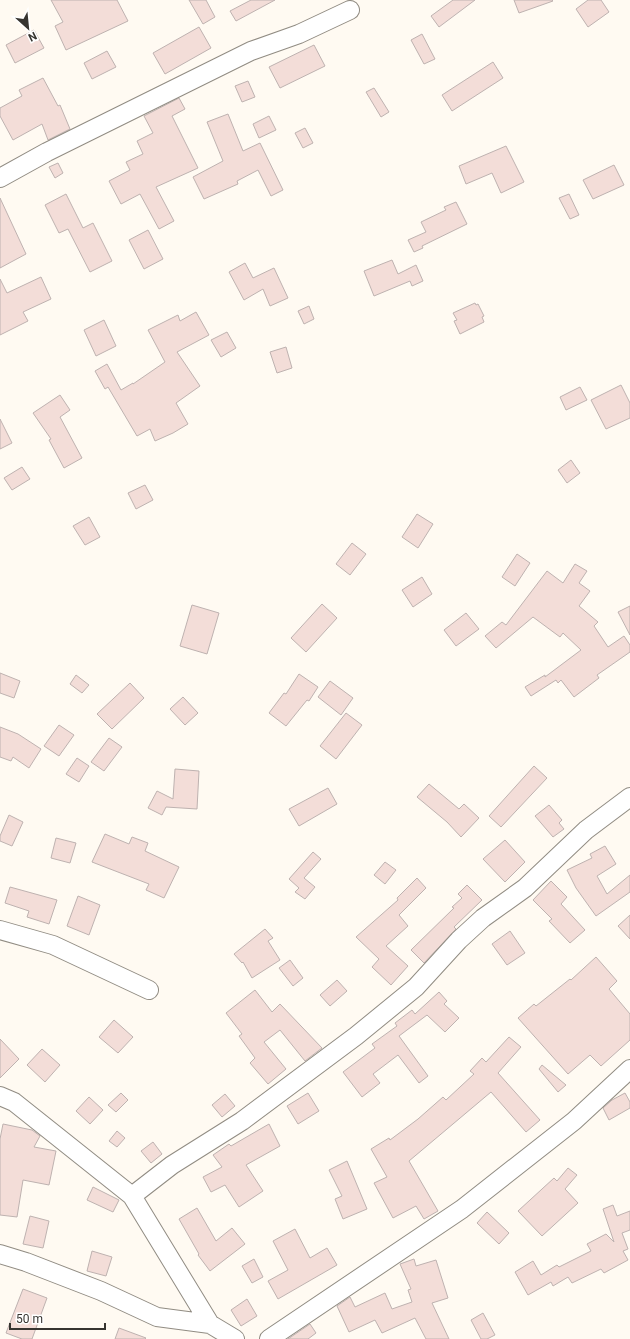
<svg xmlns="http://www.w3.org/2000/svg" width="630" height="1339" viewBox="0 0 630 1339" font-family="Roboto,sans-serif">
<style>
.building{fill:#f3ddd8;stroke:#beb2b0}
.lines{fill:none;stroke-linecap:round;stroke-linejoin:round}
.minor-casing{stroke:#918c83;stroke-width:20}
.minor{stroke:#fff;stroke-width:18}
</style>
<rect width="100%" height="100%" fill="#fffaf2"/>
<path class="building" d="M51,0H117L128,21L66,50L55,26L63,22Z
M189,0H206L215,17L203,24Z
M251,0H275L236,21L230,11Z
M453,0H475L439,27L431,16Z
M514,0H552L553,1L519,13Z
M588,0H601L609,12L588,27L576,9Z
M199,27L211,48L165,74L153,53Z
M34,30L44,48L15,63L6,45Z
M422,34L435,59L424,64L411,40Z
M314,45L325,66L280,88L269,67Z
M107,51L116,67L92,79L84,63Z
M493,62L503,78L452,111L442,95Z
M43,78L58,106L60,105L70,129L48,140L42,124L13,140L0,116V108L22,96L19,90Z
M248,81L255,97L242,102L235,86Z
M374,88L389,112L381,117L366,92Z
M179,98L185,109L172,116L198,168L156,187L174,221L159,229L140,194L121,204L109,181L130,170L126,162L143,154L137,141L153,133L144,116Z
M228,114L243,151L260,143L283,190L271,196L258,170L237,181L238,184L204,199L193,177L223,161L207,122Z
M269,116L276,130L259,138L253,124Z
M305,128L313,143L303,148L295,133Z
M506,146L524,182L501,193L492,173L466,184L459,166Z
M58,163L63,173L55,178L49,167Z
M614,165L624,185L593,199L583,180Z
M66,194L83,228L93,223L112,261L90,272L68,229L59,233L45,205Z
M569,194L579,215L570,219L559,198Z
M0,198L26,254L0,268Z
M456,202L467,224L422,246L423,248L414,252L408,240L426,232L421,222L446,210L444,207Z
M148,230L163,259L144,269L129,240Z
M392,260L398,274L416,265L423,281L412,286L410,281L374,296L364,271Z
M245,263L253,278L274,268L288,298L270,306L263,289L244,300L229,272Z
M41,277L51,299L23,312L28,321L0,335V279L7,293Z
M475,303L476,305L478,304L484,316L482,317L484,322L460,334L454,321L457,320L453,313Z
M309,306L314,319L304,324L298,311Z
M196,312L209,335L177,352L200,386L176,403L188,424L173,433L155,441L150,429L137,436L108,387L105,389L95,371L107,364L121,390L133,383V384L165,362L148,330L178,315L180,321Z
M104,320L116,346L96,356L84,330Z
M227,332L236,348L221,357L211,340Z
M286,347L292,368L277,373L270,352Z
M621,385L630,403V418L606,429L591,400Z
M580,387L587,400L566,410L560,397Z
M60,395L70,410L60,417L82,458L64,468L49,440L51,439L33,413Z
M0,419L12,443L0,449Z
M571,460L580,473L567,483L558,470Z
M22,467L30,479L12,490L4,478Z
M145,485L153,500L136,509L128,493Z
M417,514L433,524L418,548L402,537Z
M89,517L100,537L85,545L73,526Z
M352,543L366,554L350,575L336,564Z
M517,554L530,563L515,586L502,577Z
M575,564L587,571L579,583L590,591L579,606L598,622L594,626L608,647L624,636L630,645V652L597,675L599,678L574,697L561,680L558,683L556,680L531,696L525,687L545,675V677L581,650L563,633L560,637L533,617L496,648L485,636L502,622L506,625L547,571L563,583Z
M422,577L432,594L413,607L402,590Z
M322,604L337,618L306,652L291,638Z
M192,605L219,613L207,654L180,646Z
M630,606V635L618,612Z
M466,613L479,629L456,646L444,630Z
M0,673L20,681L14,698L0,693Z
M299,674L318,687L309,701L307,700L286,726L269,713L284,693L286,694Z
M76,675L89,685L82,693L70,684Z
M330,681L353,698L341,715L318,697Z
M130,683L144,698L112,729L97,714Z
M183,697L198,713L185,725L170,709Z
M346,713L362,725L336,759L320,746Z
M59,725L74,735L59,756L44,746Z
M0,727L18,734L41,749L29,768L13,757L11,761L0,757Z
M109,738L122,747L104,771L91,762Z
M77,758L89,766L79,782L66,774Z
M534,766L547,778L501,827L489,816Z
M175,769L199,771L197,809L166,807L162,815L148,808L157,791L173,799Z
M429,784L459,809L464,804L479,818L461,837L447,822L417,797Z
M328,788L337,804L299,826L289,809Z
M549,805L562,820L559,823L564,829L553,837L535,816Z
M9,815L23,822L12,846L0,841V836Z
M105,834L129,844L132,837L148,843L145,851L179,867L164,898L146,890L149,884L92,862Z
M56,838L76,843L70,863L51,858Z
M505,840L525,862L505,882L483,859Z
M605,846L616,864L597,876L607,894L630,875V892L596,916L576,888L567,870L592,858L590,854Z
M313,852L321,859L304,878L315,887L305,899L295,892L299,888L289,879Z
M385,862L396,870L385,884L374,875Z
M417,878L426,888L399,915L408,926L386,946L408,966L391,985L372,967L379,959L356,937L398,900L397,898Z
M551,881L567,897L561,904L585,930L570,943L549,921L552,919L533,900Z
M467,885L482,900L454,927L456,929L424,963L411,950L454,908L452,907L462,898L458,894Z
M10,887L57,900L49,924L27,917L29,911L5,903Z
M78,896L100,905L89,935L67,926Z
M630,915V939L618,926Z
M265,929L273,938L268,941L280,960L252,978L243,962L242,963L234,954Z
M510,931L525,953L507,965L492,944Z
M596,957L617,981L609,989L630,1014V1040L601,1066L590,1055L568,1074L518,1018L534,1004L536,1006L570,979L571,980Z
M290,960L303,978L293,986L279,968Z
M337,980L347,991L330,1006L320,995Z
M255,990L272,1012L280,1004L322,1048L305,1061L280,1030L264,1042L286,1069L268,1084L250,1063L255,1058L239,1036L242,1034L226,1013Z
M439,992L447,1001L444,1004L459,1018L445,1032L427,1015L399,1036L428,1076L419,1083L398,1055L373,1074L380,1083L362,1097L343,1072L375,1048L372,1044L397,1026L395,1023L412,1010L415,1014Z
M114,1020L133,1037L118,1053L99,1037Z
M509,1037L521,1047L498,1073L540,1120L526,1132L491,1092L409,1161L438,1211L424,1219L416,1206L393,1218L374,1183L387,1177L371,1149L389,1138L390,1140L418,1119L443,1097L446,1100L474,1074L470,1071L482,1058L486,1062Z
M0,1039L19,1059L0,1078Z
M42,1049L60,1065L45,1082L27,1065Z
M542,1065L566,1085L558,1092L539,1069Z
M121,1093L128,1100L116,1112L108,1105Z
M308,1093L319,1111L298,1124L287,1106Z
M625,1093L630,1102V1108L609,1120L603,1108L612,1100Z
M225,1094L235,1106L222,1117L212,1105Z
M89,1097L103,1110L90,1124L76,1111Z
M3,1124L32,1130L40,1136L34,1147L56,1151L49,1185L23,1180L17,1217L0,1215V1139Z
M269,1124L280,1146L246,1165L263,1191L239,1207L225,1185L211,1192L203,1177L222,1167L213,1155L229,1144L231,1146Z
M117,1131L125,1138L117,1147L109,1141Z
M153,1142L162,1154L151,1163L141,1151Z
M347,1161L367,1209L343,1219L335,1199L342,1196L329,1170Z
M568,1168L577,1175L565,1189L578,1203L542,1236L518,1211L554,1178L557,1181Z
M93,1187L119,1200L113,1212L87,1200Z
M613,1205L617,1216L630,1211V1230L622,1233L628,1249L623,1251L628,1260L604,1273L601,1269L572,1283L568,1277L553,1286L551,1282L528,1295L515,1272L533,1261L541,1275L557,1265L559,1267L591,1251L587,1244L606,1234L614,1242L603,1209Z
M197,1208L216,1241L232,1228L245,1244L210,1271L198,1255L199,1254L179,1219Z
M487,1212L509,1233L499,1244L477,1223Z
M30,1216L49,1221L43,1248L23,1244Z
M295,1229L310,1258L327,1248L337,1265L278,1299L268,1281L288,1270L273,1241Z
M92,1251L112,1257L106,1276L87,1271Z
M254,1259L263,1277L252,1283L242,1266Z
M414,1259L416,1266L436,1260L448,1298L432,1303L449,1339H426L415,1318L382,1333L375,1320L349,1332L337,1306L350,1297L355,1307L385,1293L392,1309L412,1302L408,1290L411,1289L400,1264Z
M23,1289L47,1298L32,1339H22L6,1333Z
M247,1299L257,1316L241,1326L231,1310Z
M483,1313L495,1335L487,1339H481L471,1320Z
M310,1324L316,1333L308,1339H288Z
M119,1328L146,1338L145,1339H115Z"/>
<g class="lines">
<g class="minor-casing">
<path id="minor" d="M0,178L47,152L251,51L299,34L350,10
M0,930L53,945L149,990
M0,1096L14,1102L132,1196L210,1324L235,1339
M132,1196L172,1165L242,1121L356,1036L416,987L459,940L483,918L525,888L586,830L630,797
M0,1254L26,1262L101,1291L157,1317L210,1324
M269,1339L462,1209L574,1121L630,1069"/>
</g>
<use href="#minor" class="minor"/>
</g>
<g transform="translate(28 28) rotate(153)" stroke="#ffffff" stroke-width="3" paint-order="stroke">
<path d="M0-3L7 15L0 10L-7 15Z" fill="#363430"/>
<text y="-6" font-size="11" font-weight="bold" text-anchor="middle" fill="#363430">N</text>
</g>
<path d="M10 1323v6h95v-6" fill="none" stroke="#363430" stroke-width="2"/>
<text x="16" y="1323" font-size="12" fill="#363430" stroke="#ffffff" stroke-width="3" paint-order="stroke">50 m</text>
</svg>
